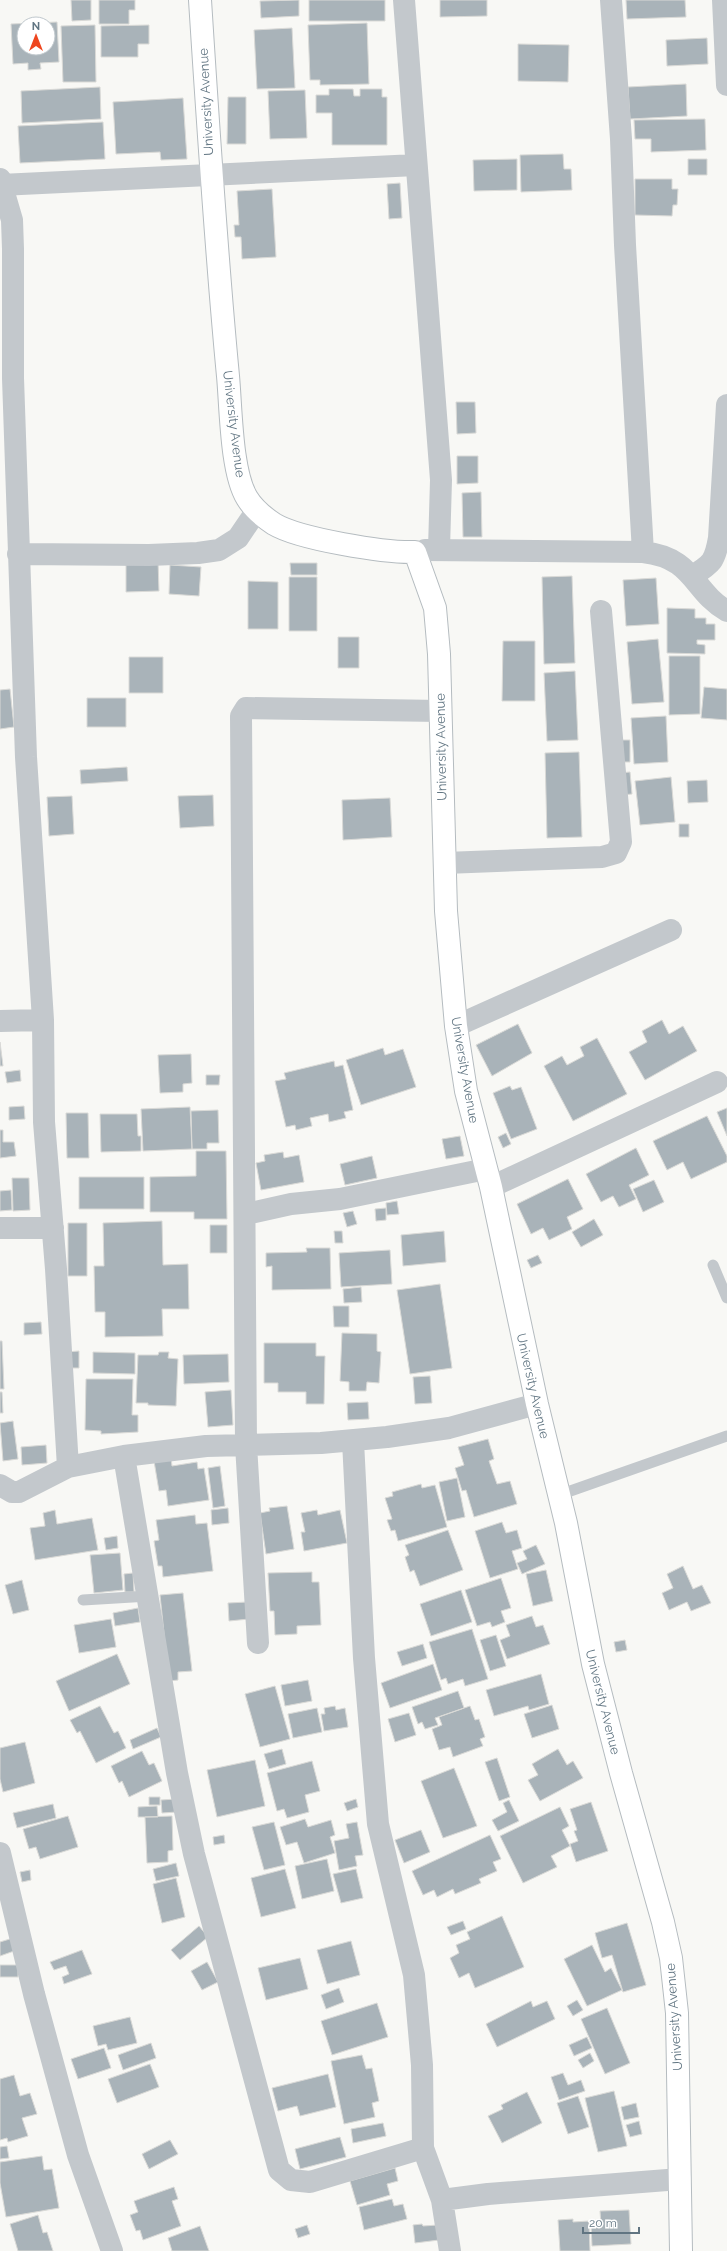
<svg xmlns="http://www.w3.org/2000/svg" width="727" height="2251" viewBox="0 0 727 2251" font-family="Raleway,sans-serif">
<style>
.building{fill:#a9b3b9;stroke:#dadad7;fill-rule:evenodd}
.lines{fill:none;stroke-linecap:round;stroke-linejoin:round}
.secondary-casing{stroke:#b5bcc0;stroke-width:24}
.lane{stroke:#c3c8cc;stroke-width:11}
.street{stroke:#c3c8cc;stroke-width:22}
.secondary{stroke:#fff;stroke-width:22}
.labels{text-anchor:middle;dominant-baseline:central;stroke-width:4;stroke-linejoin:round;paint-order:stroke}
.street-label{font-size:13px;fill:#617582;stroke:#fff}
</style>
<rect width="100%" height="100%" fill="#f8f8f5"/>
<path class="building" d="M71,0H91V20L72,21Z
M99,0H135V10H129V24H99Z
M299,0V16L261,18L260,1Z
M309,0H385V21H309Z
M440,0H487V16L440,17Z
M626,0H685L686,17L627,19Z
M57,22L59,62L40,63L41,69L28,70V63L13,64L11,24ZM24,24H48V48H24Z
M367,23L369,84L320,85V80H310L308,25Z
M95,25L96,82H63L61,26Z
M149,25V44H138V57H101V26Z
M292,28L295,88L257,89L254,30Z
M707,38L708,64L667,66L666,40Z
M518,44L569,45L568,82L518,81Z
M686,84L687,116L630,119L628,87Z
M100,87L101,119L22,123L21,91Z
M329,89H353L354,96H360V89H382V97H387V145H332V113H316V95H329Z
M305,90L307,138L270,139L268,91Z
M228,97H246V144H227Z
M183,98L187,159L161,160L160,152L116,154L113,102Z
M705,119L706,150L651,152V139H635L634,120Z
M103,122L105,159L20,163L18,126Z
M563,154L564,169H571L572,190L521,192L520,155Z
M517,159V190L474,191L473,160Z
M688,159H707V175H688Z
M635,179H672V189H678L677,205H673L672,216L635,215Z
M400,183L402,218L389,219L387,184Z
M272,189L276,257L242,259L241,237H235L234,225H239L237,191Z
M456,402H475L476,433L457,434Z
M457,456H478V483L457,484Z
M481,492L482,537H463L462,493Z
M158,560L159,591L126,592V561Z
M290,563H317V575H291Z
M170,565L201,567L199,596L169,594Z
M572,576L575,663L544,664L542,577Z
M289,577H317V631H289Z
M656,578L659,624L626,626L623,580Z
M248,581L278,582V629H248Z
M667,608L695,609V618H706V624H715V640H697V644L705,645V654L667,653Z
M338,637H359V668H338Z
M658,639L664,702L632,704L627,642Z
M503,641H535V701H502Z
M669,656H700V714L669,715Z
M129,657H163V693H129Z
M575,671L578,740L547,741L544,673Z
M704,687L727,689V720L701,718Z
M10,689L14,727L0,729V690Z
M87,698H126V727H87Z
M666,716L668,762L634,764L631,718Z
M617,740H630V762H617Z
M579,752L582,837L547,838L545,753Z
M127,767L128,781L81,784L80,770Z
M630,772L632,794L621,795L619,773Z
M671,777L675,822L640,825L635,781Z
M707,780L708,802L688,803L687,781Z
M213,795L214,826L180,828L178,796Z
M72,796L74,834L49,836L47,797Z
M390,798L392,837L343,840L342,800Z
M679,824H689V837H679Z
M662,1020L669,1034L683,1026L697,1051L645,1080L629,1052L647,1042L642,1031Z
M518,1024L532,1053L492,1076L476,1045Z
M597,1038L627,1094L573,1121L544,1066L562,1056L567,1065L584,1056L580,1047Z
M0,1042L3,1066H0Z
M383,1048L385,1055L403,1049L416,1087L361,1105L346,1060Z
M191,1054L192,1083L183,1084V1092L160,1093L158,1055Z
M334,1061L335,1067L343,1065L353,1110L344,1112L346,1118L329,1122L328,1114L310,1118L312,1126L296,1130L295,1125L286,1127L275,1081L286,1079L284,1073Z
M20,1070L21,1081L7,1083L5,1072Z
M206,1075H220L219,1085H206Z
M510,1086L512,1090L521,1087L537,1129L511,1139L493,1093Z
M24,1106L25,1119L9,1120V1107Z
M190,1107L192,1149L143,1151L141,1109Z
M727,1108V1136L717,1112Z
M218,1110L219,1143H207V1149H192L191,1111Z
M66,1113H88L89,1158H67Z
M100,1114H137L138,1136H141V1151L101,1152Z
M707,1116L727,1156V1162L691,1179L683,1162L667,1170L653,1141Z
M0,1130H3V1142H14L16,1156L0,1158Z
M506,1133L511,1144L503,1148L498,1137Z
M460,1136L464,1156L446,1159L442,1139Z
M636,1148L649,1175L629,1185L636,1199L619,1207L613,1196L601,1202L586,1174Z
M196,1151H226L227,1219H194V1212H150V1177L196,1176Z
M283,1152L284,1158L299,1155L304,1182L261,1190L256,1163L265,1161L264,1155Z
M372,1156L377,1178L345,1185L340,1164Z
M79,1177H144V1209H79Z
M12,1178H29L30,1210L13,1211Z
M568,1179L583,1209L567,1217L572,1229L549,1240L543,1228L531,1234L517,1204Z
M654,1180L664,1202L643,1212L633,1189Z
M11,1190L12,1210L0,1211V1191Z
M397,1201L399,1214L387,1215L386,1203Z
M386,1208V1220L376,1221L375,1209Z
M353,1211L357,1224L347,1227L343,1213Z
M594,1219L603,1235L581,1247L572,1232Z
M162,1221L163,1265L188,1264L189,1309H162L163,1336L105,1337V1312H95L94,1266H104L103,1223Z
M68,1223H87V1276H68Z
M210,1225H227V1253H210Z
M334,1231H342L343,1243H335Z
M444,1231L446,1262L403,1266L401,1235Z
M306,1248H330L331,1289L272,1290V1266L266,1267V1253L307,1252Z
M390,1250L392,1284L341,1287L339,1253Z
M538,1255L542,1263L531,1268L527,1260Z
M440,1284L452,1368L410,1374L397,1290Z
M361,1287L362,1302L344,1303L343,1289Z
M333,1306H349V1327H334Z
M41,1322L42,1334L24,1335V1323Z
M342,1333L377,1334V1351L381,1352L379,1383L367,1382L366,1391H349V1382L340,1381Z
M0,1341H2L4,1389H0Z
M264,1343H316V1356H325L324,1404H306V1392H278V1383H264Z
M79,1351V1368H66V1352Z
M93,1352L135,1353V1374L93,1373Z
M159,1352H169L168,1358L178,1359L176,1406L148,1405V1403H136L138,1355H158Z
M228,1354L229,1382L184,1384L183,1355Z
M430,1376L432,1403L415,1404L413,1377Z
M86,1379H133L132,1415H138V1432L101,1434V1431L85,1430Z
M231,1390L233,1425L208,1427L205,1392Z
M0,1392H2L3,1413H0Z
M368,1402L369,1419L348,1420L347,1403Z
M13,1421L18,1459L3,1461L0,1423Z
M488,1439L494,1459L489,1461L497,1484L510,1481L517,1504L474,1517L466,1490L462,1491L455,1468L464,1465L458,1447Z
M46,1445L47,1463L22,1465L21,1447Z
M171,1458L172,1466L197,1462L198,1469L204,1468L209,1500L168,1506L166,1490L159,1491L154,1461Z
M220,1466L225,1506L213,1508L208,1468Z
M457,1478L465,1517L447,1521L439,1482Z
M421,1484L422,1488L435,1485L447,1527L398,1541L395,1530L391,1531L387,1520L392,1519L385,1498L393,1496L392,1492Z
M287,1506L294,1549L266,1554L260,1513L270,1511L269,1508Z
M228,1508L229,1523L212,1525L211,1510Z
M55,1510L57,1524L92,1518L98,1550L35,1560L30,1528L45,1526L43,1513Z
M317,1510L318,1515L340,1510L347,1543L304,1551L301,1532H305L301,1513Z
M195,1515L196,1524L207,1523L213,1571L163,1577L162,1566H158L154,1541L159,1540L156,1520Z
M502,1522L506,1533L517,1530L522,1548L512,1551L518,1569L490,1578L475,1531Z
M448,1530L463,1570L420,1586L414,1570L410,1572L405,1557L409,1555L405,1545Z
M117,1536L118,1548L106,1550L104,1538Z
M536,1545L545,1564L522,1574L517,1563L527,1559L523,1551Z
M120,1553L123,1590L94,1593L90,1555Z
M683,1566L693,1589L702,1585L711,1603L691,1611L687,1602L669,1610L662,1593L673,1588L667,1574Z
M546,1570L553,1601L533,1606L526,1574Z
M312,1572V1582H319L321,1625L297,1626V1634L275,1635L274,1611H270L268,1573Z
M133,1573L134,1592H125L124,1574Z
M501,1578L511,1608L501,1611L505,1622L492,1627L490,1622L477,1626L465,1590Z
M22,1580L29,1610L13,1614L5,1585Z
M461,1590L472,1622L431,1636L420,1604Z
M183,1593L192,1671L178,1672V1680L169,1681L160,1595Z
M248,1602L249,1619L229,1621L228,1603Z
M138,1608L140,1622L115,1626L113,1613Z
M532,1616L536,1627L543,1625L550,1644L507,1659L500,1640L510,1636L506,1625Z
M111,1619L116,1647L79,1653L74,1625Z
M472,1629L488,1679L465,1686L463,1679L448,1684L446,1678L441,1680L429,1642Z
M496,1635L506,1666L490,1671L480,1640Z
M625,1640L627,1650L616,1652L614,1642Z
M423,1644L427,1658L402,1666L397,1652Z
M117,1654L130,1684L69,1711L56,1681Z
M433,1664L442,1690L390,1708L381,1683Z
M541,1674L549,1704L529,1710L528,1706L494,1716L486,1690Z
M308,1680L312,1701L285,1706L281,1685Z
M275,1686L290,1739L260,1747L245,1694Z
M458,1691L464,1708L435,1718L438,1725L425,1729L422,1722L418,1724L412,1707Z
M552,1705L559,1729L532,1738L524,1714Z
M100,1706L114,1733L118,1731L126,1748L96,1763L80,1731L77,1733L70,1720Z
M335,1706L336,1710L345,1708L348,1727L324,1731L321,1714H325L324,1708Z
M470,1706L475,1720L479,1719L485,1737L480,1739L483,1746L453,1757L450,1747L439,1750L432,1729L442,1725L439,1717Z
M317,1708L322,1732L293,1738L288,1714Z
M409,1713L416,1735L395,1742L388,1719Z
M157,1728L161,1737L133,1749L130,1740Z
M25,1742L35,1783L3,1792L0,1779V1748Z
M282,1749L286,1764L269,1769L264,1754Z
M558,1749L567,1765L573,1761L583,1778L540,1801L528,1780L538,1775L532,1764Z
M142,1751L149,1765L154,1763L162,1781L129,1797L122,1781L119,1783L111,1766Z
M497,1758L510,1797L499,1801L485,1762Z
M255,1760L265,1806L217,1817L207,1770Z
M312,1761L320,1791L305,1795L309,1812L287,1818L284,1809L277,1811L267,1773Z
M454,1768L477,1826L443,1838L421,1781Z
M149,1797H160V1805H149Z
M176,1799L177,1812L162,1813L161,1800Z
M356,1799L358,1807L347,1811L344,1803Z
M509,1800L519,1821L498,1831L492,1820L507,1812L503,1803Z
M591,1802L608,1851L576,1862L570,1844L578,1841L574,1831L577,1830L570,1809Z
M53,1804L56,1818L17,1828L13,1813Z
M157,1806L158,1817H138V1807Z
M560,1807L569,1826L562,1830L570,1846L551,1856L557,1867L523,1883L500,1836Z
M68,1816L78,1847L40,1859L36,1847L29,1849L23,1829Z
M172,1816L173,1850L168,1851V1862L147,1863L145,1817Z
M305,1819L308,1827L331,1820L335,1835L330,1837L335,1853L304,1863L297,1842L286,1845L280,1827Z
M274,1822L285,1865L264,1870L252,1827Z
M357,1822L363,1855L355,1856L357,1866L339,1870L334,1841L349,1838L346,1824Z
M421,1830L430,1852L404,1863L395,1840Z
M224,1835L225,1843L214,1845L213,1837Z
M490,1835L501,1859L493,1862L497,1871L479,1879L481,1883L455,1894L453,1889L437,1897L434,1890L423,1895L412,1871Z
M327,1859L334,1891L302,1899L295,1866Z
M176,1863L179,1876L156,1881L153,1869Z
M285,1869L296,1908L261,1917L251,1878Z
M356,1869L363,1898L341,1903L333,1874Z
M30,1870L31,1880L22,1882L20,1872Z
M176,1878L185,1917L162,1923L153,1884Z
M502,1916L524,1967L475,1988L469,1973L459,1978L450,1958L459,1953L456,1945L470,1939L467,1932Z
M463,1921L466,1929L451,1935L447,1927Z
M627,1923L646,1985L623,1992L612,1955L602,1958L595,1933Z
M199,1926L208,1937L180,1960L171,1950Z
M13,1938L17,1950L0,1956V1942Z
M351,1941L360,1975L327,1984L317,1950Z
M592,1945L605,1972L611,1968L622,1990L587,2006L564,1959Z
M82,1950L92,1974L64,1984L62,1977L69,1974L66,1966L54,1970L50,1962Z
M300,1958L308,1989L266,2000L258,1968Z
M207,1962L218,1982L202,1990L191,1971Z
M0,1965H18V1977H0Z
M339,1988L344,2002L326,2009L321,1995Z
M577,2000L583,2010L573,2016L567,2006Z
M531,2001L533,2007L547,2001L555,2019L497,2047L486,2024Z
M377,2003L388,2037L332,2055L321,2021Z
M607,2008L630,2063L605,2074L581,2019Z
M130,2017L137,2043L108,2050L106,2044L98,2046L93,2026Z
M587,2037L592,2048L574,2056L569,2045Z
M151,2043L156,2058L123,2070L118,2055Z
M104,2048L111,2068L78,2079L71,2059Z
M590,2053L594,2061L583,2068L578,2060Z
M362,2055L366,2069L372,2068L379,2101L372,2103L375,2117L344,2124L331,2061Z
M150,2064L159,2087L117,2103L108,2079Z
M563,2073L568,2085L581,2080L585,2091L559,2100L551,2077Z
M328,2074L336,2107L300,2116L297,2106L278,2111L272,2088Z
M14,2075L20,2096L30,2093L37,2114L22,2118L28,2136L8,2142L7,2138L0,2140V2079Z
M614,2091L627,2146L598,2152L585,2098Z
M527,2092L542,2123L502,2143L488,2116L503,2109L501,2105Z
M578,2096L589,2127L568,2134L557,2103Z
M636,2103L639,2117L624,2120L621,2107Z
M639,2121L642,2134L630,2137L626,2125Z
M383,2123L386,2136L353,2143L351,2129Z
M340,2137L346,2157L300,2169L295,2149Z
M170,2140L178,2154L149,2169L142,2154Z
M7,2146L9,2158L0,2159V2147Z
M42,2156L44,2170L52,2169L59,2208L6,2217L0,2183V2162Z
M395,2168L398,2181L387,2184L390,2195L357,2205L350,2181Z
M174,2187L178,2199L172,2201L181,2226L143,2240L140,2230L136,2231L130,2215L138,2212L134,2201Z
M392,2199L394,2206L403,2204L407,2219L364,2230L359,2207Z
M629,2210L631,2244L592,2246L591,2225L601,2224L600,2211Z
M38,2215L43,2233L47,2232L53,2251H18L10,2224Z
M573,2219V2222L589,2221L590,2251H560L558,2220Z
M422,2224L423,2226L438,2225L439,2240L415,2243L413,2225Z
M307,2225L310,2234L298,2238L295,2229Z
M200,2226L209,2251H172L168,2238Z"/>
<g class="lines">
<g class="secondary-casing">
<path id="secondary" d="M200,0C208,126 216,251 228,376C231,408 231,472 247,498C253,508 265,518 274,524C299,539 385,553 415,552L435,608L439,654L446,911L456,1026L466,1091L491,1187L537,1404L566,1523L593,1664L621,1773L663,1922L671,1958L677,2013L681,2251"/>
</g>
<path class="lane" d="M713,1265L727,1298
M559,1495L727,1436
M83,1600L149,1596"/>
<path class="street" d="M404,0L441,480L439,549
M611,0L621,139L625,245L643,552
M723,0L727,85
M0,179L12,220L13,249V378L26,757L43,1020L44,1122L56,1269L68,1467
M0,185L416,165
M425,550L643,552C695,558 692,591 727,611
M18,554L149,555L198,553L219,550L238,538L257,510
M692,576C712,564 715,561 719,538L727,405
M445,863L602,857L616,853L621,842L601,611
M0,1021L43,1020
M456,1026L671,930
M491,1187L717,1082
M246,1214L291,1204L340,1199L486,1169
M0,1228H53
M353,1441L364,1658L378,1824L414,1975L422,2065L423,2148L442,2200L450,2251
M124,1456L177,1773L194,1854L279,2170L291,2180L310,2182L423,2148
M0,1485L12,1492H19L68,1467L124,1456L206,1446L321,1443L387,1437L449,1428L537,1404
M258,1643L246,1445L241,716L246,708L440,711
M0,1853L34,1994L78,2155L112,2251
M442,2200L488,2194L680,2179"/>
<use href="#secondary" class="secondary"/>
</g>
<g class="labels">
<g class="street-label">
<text transform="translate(206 102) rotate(-93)">University Avenue</text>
<text transform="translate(234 424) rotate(83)">University Avenue</text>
<text transform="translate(441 747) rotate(-91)">University Avenue</text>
<text transform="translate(465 1070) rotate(80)">University Avenue</text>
<text transform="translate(533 1386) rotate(77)">University Avenue</text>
<text transform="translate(603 1702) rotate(76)">University Avenue</text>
<text transform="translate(674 2017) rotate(-94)">University Avenue</text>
</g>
</g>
<g transform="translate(36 36)"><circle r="19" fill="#ffffff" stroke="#c0c8cd"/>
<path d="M0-3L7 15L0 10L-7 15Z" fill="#ee461f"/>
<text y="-6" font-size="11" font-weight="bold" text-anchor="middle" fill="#617582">N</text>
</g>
<path d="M583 2227v6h56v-6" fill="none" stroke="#617582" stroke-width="2"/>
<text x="589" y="2227" font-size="12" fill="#617582" stroke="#ffffff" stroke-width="3" paint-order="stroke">20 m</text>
</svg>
